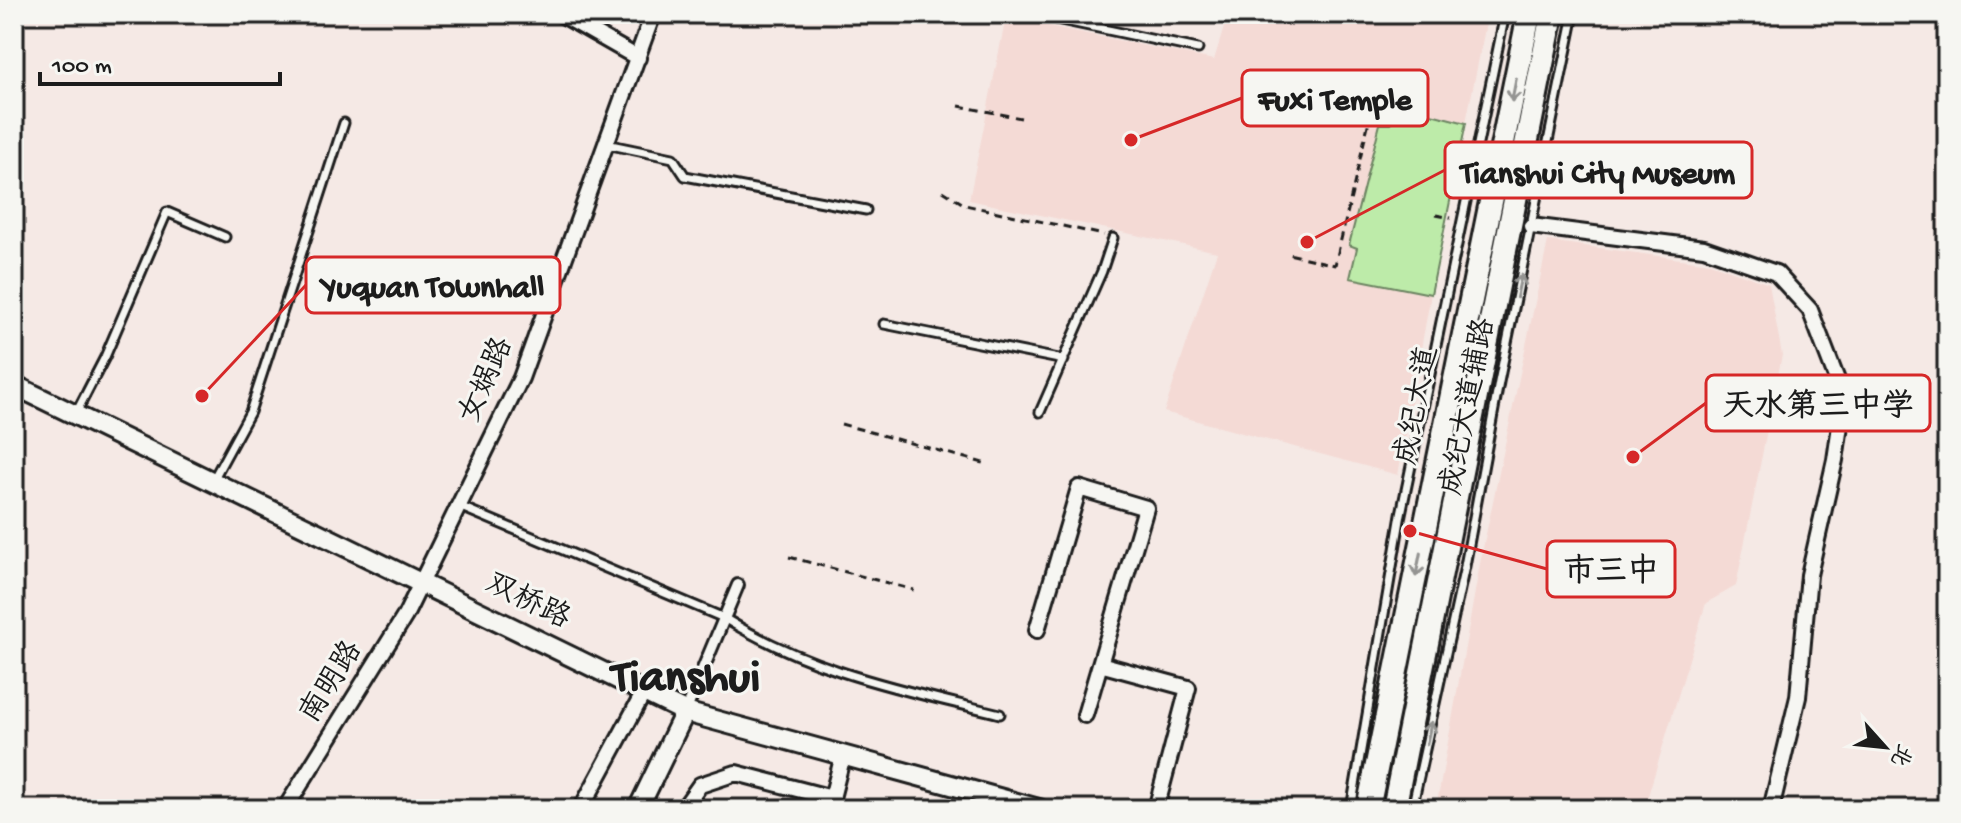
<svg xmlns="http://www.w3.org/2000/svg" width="1961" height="823" viewBox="0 0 1961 823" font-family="'Gochi Hand','LXGW WenKai TC',sans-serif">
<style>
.built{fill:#f4dad5}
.green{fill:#bdeba9;stroke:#6c8462;stroke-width:2}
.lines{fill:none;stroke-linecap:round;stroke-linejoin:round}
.service-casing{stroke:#1c1c1c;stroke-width:13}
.pedestrian-casing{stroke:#1c1c1c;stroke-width:16}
.minor-casing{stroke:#1c1c1c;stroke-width:20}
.secondary-casing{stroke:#1c1c1c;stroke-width:24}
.trunk-casing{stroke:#1c1c1c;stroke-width:28}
.path{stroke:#1c1c1c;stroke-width:3;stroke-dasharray:8 6;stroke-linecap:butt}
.service{stroke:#f6f6f2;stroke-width:7}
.pedestrian{stroke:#f6f6f2;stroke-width:10}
.minor{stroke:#f6f6f2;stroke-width:14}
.secondary{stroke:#f6f6f2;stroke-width:18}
.trunk{stroke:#f6f6f2;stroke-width:22}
.oneway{stroke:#949492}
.labels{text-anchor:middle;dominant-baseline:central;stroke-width:6;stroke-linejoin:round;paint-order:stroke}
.street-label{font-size:30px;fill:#1c1c1c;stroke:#f6f6f2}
.town-label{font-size:46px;font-weight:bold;fill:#1c1c1c;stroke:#f6f6f2}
.leader{fill:none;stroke:#d62828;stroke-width:3}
.callout-dot{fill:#d62828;stroke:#f6f6f2;stroke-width:3}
.callout{fill:#f6f6f2;stroke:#d62828;stroke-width:3}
.callout-label{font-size:32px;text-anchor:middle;font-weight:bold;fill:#1c1c1c}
</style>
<rect width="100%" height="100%" fill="#f5e9e5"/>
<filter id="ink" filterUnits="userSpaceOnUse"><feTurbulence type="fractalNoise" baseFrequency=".0125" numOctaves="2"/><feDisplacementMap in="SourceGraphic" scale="16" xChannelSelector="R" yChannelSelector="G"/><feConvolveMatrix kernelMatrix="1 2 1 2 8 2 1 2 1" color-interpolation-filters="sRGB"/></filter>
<g filter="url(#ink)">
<path class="built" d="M1228,14H1488L1431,294L1398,475L1164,412L1217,252L969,200L1006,17L1214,60Z
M1548,241L1710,263L1769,284L1782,355L1736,586L1706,603L1644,809H1436L1481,558Z"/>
<path class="green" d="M1396,105L1466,123L1431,294L1350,278L1357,248L1349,245L1380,124H1391Z"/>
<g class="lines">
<g class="service-casing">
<path id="service" d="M1032,14L1198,49
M606,144L673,158L685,176L866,210
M884,324L1064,360
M1040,412L1102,271L1113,238
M75,415L105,357L167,212L225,237
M213,480L250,412L344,123
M459,506L724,618C811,672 903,690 1000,714
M1351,809L1401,514L1505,14
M1412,809L1465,566L1499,382L1574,14"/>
</g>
<g class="pedestrian-casing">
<path id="pedestrian" d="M685,712L738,585"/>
</g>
<g class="minor-casing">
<path id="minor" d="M561,14L638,58
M1531,226L1704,248L1776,273L1810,310L1844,398L1835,460L1809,575L1798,697L1771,809
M1037,630L1079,488L1146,508L1085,715
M1100,664L1188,688L1156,809
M285,809L405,616L521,378L653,14
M581,809L644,692
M683,809L700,785L736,773L832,798L843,755"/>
</g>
<g class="secondary-casing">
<path id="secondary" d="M14,385L685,712L1039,809
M638,809L685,712"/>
</g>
<g class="trunk-casing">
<path id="trunk" d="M1368,809L1529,14
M1394,809L1552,14"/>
</g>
<path class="path" d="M1252,80L1372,108L1335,265L1289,254
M959,106L1021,118
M943,191L965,205L1104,235
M1436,215L1451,218
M841,424L987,464
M789,557L914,590"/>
<use href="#service" class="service"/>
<use href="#pedestrian" class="pedestrian"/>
<use href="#minor" class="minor"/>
<use href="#secondary" class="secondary"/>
<use href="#trunk" class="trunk"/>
</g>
<defs><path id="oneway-shaft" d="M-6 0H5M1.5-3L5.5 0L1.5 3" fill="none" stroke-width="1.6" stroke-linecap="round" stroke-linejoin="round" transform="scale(2)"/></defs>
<g class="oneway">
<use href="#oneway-shaft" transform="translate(1514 90) rotate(101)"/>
<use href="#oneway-shaft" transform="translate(1519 286) rotate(-78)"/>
<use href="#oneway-shaft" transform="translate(1418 565) rotate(101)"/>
<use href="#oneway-shaft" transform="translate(1429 733) rotate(-78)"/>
</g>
</g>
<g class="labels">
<g class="street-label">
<text transform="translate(488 381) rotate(-66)">女娲路</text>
<text transform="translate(1419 406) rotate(-79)">成纪大道</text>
<text transform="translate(1470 407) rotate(-79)">成纪大道辅路</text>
<text transform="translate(527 603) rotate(26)">双桥路</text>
<text transform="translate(333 683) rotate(-58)">南明路</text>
</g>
<g class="town-label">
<text x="686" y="681">Tianshui</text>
</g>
</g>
<path class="leader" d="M1131 140L1242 98M1307 242L1445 170M202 396L306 285M1633 457L1706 403M1410 531L1547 569"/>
<g class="callout-dot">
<circle cx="1131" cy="140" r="8"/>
<circle cx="1307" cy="242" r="8"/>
<circle cx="202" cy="396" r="8"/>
<circle cx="1633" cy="457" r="8"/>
<circle cx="1410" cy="531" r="8"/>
</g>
<g class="callout">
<rect x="1242" y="70" width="186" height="56" rx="8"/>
<rect x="1445" y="142" width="307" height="56" rx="8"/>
<rect x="306" y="257" width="254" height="56" rx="8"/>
<rect x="1706" y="375" width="224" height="56" rx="8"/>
<rect x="1547" y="541" width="128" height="56" rx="8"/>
</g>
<g class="callout-label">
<text x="1335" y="109">Fuxi Temple</text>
<text x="1598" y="182">Tianshui City Museum</text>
<text x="433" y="296">Yuquan Townhall</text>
<text x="1818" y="415">天水第三中学</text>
<text x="1611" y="580">市三中</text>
</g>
<rect width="1961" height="823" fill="none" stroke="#f6f6f2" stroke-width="48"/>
<rect x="24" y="24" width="1913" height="775" fill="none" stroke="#1c1c1c" stroke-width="3" filter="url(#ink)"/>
<g transform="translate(1885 747) rotate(117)" stroke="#f6f6f2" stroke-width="6" paint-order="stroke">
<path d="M0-6L14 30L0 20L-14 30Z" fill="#1c1c1c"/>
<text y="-12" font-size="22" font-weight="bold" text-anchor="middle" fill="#1c1c1c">北</text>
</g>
<path d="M40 72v12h240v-12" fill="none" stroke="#1c1c1c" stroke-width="4"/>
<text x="52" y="72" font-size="24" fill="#1c1c1c" stroke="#f6f6f2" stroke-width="6" paint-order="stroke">100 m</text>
</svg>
